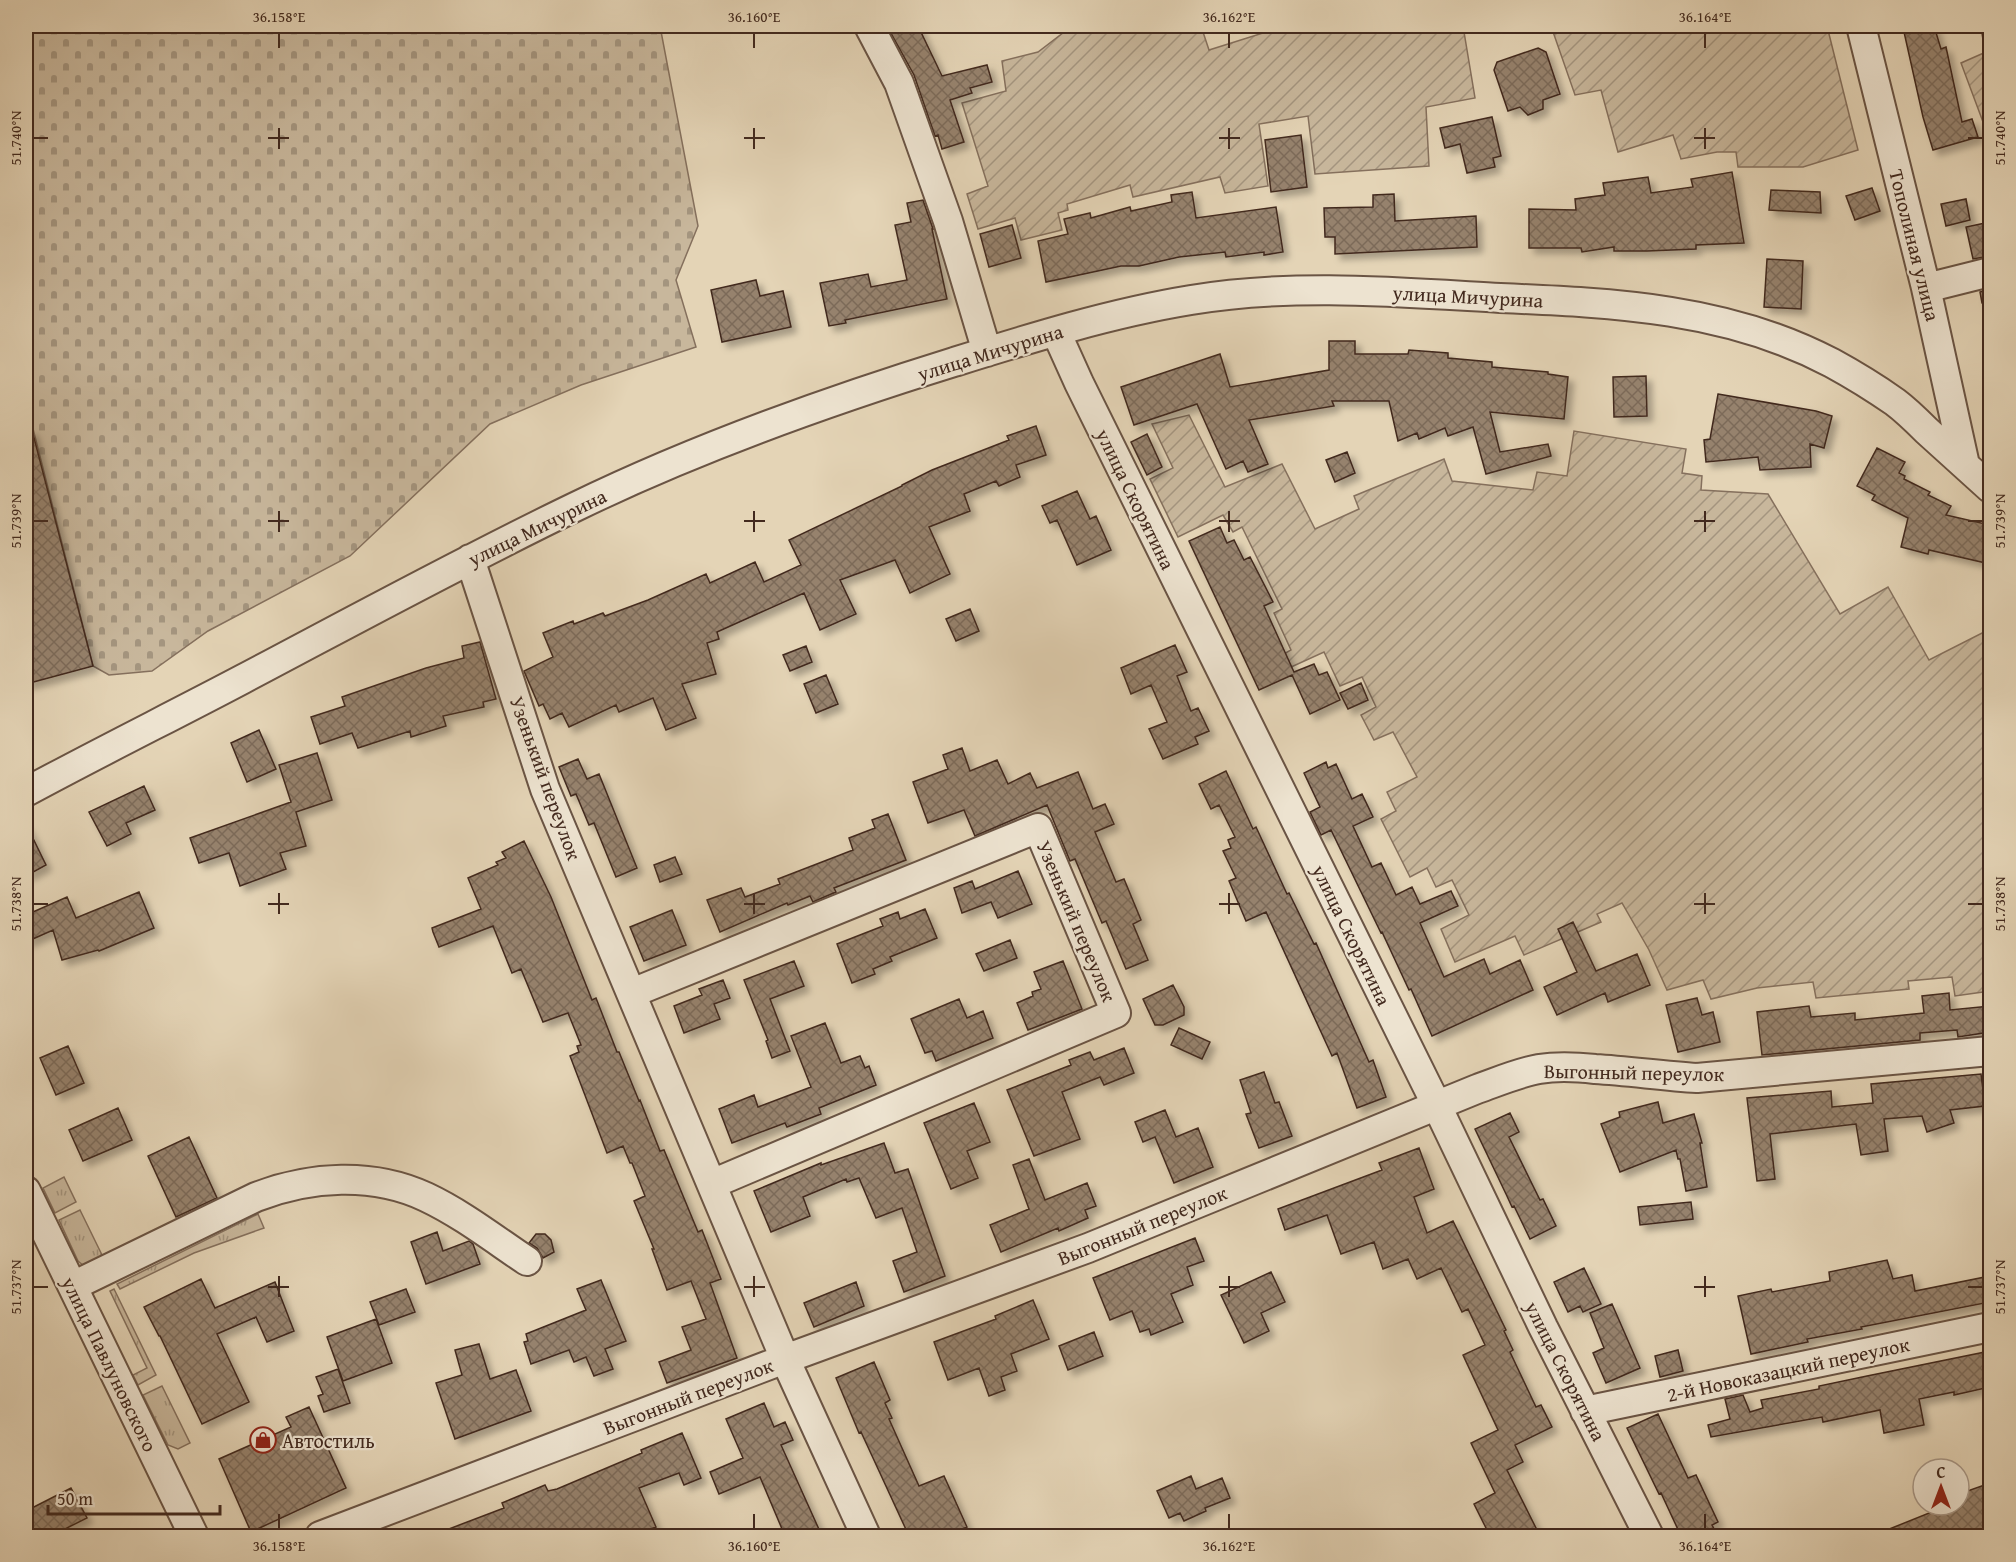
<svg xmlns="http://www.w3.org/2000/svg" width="2016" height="1562" viewBox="0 0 2016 1562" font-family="'Gentium Book Plus',serif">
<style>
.grass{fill:url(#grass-tufts);stroke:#85705d;stroke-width:1.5}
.cemetery{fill:url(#cemetery-stones);stroke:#85705d;stroke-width:1.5}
.garden{fill:url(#garden-furrows);stroke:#85705d;stroke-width:1.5}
.building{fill:url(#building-cross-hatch);stroke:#42291e;stroke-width:1.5;filter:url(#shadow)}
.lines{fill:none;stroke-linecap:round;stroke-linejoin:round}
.minor-casing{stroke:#6a5444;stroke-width:32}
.minor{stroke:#ede3d0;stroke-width:28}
.ticks{fill:none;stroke:#42291e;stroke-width:2}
.labels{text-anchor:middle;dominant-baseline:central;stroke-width:4.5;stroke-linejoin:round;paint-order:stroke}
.street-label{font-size:20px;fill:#42291e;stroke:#ede3d0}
.poi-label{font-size:20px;fill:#42291e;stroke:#ede3d0;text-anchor:start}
.neatline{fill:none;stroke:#42291e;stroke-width:2}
.ticks-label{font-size:15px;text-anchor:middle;fill:#42291e}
</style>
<defs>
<pattern id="grass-tufts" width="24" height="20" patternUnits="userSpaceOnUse" patternTransform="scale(1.5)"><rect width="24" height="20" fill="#c8b79c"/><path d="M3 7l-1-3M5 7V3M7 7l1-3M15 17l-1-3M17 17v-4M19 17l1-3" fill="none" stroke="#a4957f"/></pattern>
<pattern id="cemetery-stones" width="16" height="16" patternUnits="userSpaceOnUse" patternTransform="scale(1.5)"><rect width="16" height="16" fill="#c8b79c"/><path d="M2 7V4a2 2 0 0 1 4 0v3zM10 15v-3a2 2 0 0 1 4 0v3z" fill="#a4957f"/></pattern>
<pattern id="garden-furrows" width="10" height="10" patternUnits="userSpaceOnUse" patternTransform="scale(1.5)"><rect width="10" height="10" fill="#c8b79c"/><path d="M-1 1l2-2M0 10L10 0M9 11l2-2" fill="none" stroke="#a4957f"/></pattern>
<pattern id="building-cross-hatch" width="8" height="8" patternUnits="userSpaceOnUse" patternTransform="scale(1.5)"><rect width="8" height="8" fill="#96826d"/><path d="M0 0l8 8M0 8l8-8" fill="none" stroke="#7c6a59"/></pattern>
<filter id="shadow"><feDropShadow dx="5.5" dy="5.5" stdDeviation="3" flood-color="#0004"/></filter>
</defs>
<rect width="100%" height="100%" fill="#e4d4b6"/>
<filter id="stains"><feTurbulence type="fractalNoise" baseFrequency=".00333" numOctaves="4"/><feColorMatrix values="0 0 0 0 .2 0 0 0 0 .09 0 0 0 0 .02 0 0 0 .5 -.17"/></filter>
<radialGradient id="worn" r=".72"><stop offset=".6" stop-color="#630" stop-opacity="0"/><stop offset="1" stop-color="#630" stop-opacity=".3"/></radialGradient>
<path class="grass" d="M64,1177L76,1202L55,1213L43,1188Z
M80,1210L104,1259L84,1266L78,1261L59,1220Z
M258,1214L264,1228L194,1253L120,1289L117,1284Z
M114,1289L156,1375L138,1385L133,1375L147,1368L110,1291Z
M162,1386L190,1443L178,1449L168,1445L143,1395Z"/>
<path class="cemetery" d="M42,26H660L698,226L676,280L696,347L581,385L490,424L350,556L208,631L152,671L109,675L93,666L26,401V28Z"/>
<path class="garden" d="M1072,26H1201L1209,50L1263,33L1262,26H1463L1475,98L1426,107L1429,166L1315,174L1308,116L1259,124L1268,186L1225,193L1220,177L1133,197L1130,185L1067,204L1068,210L1058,213L1062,230L1021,240L1015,218L978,229L967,194L988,186L962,103L1006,91L1002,61L1038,52Z
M1551,26H1827L1858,150L1803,167H1738L1736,152H1717L1681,159L1673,135L1618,152L1601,90L1575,95Z
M1980,26H1990V128L1986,130L1961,63L1986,52Z
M1189,415L1225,487L1282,464L1315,529L1359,509L1354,496L1444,459L1452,481L1533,490L1537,472L1567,476L1574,431L1686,449L1682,473L1702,476L1701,490L1768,494L1840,614L1888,587L1929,660L1990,629V991L1955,996L1952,977L1908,981L1909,989L1816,998L1813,982L1757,988L1711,999L1703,980L1667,990L1649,950L1622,903L1597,914L1601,922L1524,955L1515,936L1455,962L1441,929L1469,915L1452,880L1436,887L1427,868L1410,877L1381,819L1396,811L1387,792L1417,777L1393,732L1374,740L1361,715L1376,707L1362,677L1340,686L1324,652L1289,668L1282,655L1291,650L1274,613L1282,609L1242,527L1233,532L1223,515L1178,537L1150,479L1173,468L1152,424Z"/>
<path class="building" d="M887,26H918L942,76L987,65L992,82L970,88L972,93L950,100L964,142L942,149L938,135L935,136L914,75Z
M1923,26H1934L1941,49L1946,47L1962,122L1972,119L1978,137L1933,150L1923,117L1904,32Z
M1538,48L1546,52L1560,94L1543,100V109L1528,115L1520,107L1508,111L1494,70L1497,62Z
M1492,117L1501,156L1493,158L1495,167L1467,173L1460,144L1445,148L1440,128Z
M1301,135L1307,187L1271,192L1265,140Z
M1732,172L1744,243L1696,245V249L1647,251H1614V247L1582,252L1581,248H1529V209L1576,210L1575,199L1605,195L1603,183L1648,177L1651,193L1693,187L1691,179Z
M1872,188L1880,211L1855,220L1846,196Z
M1771,190L1820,192L1821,213L1769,210Z
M1192,192L1196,218L1276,207L1283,252L1264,255V252L1226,257L1225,252L1179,257L1139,266H1121L1046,282L1038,241L1068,234L1064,219L1090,213L1091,218L1130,207L1131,211L1172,202L1171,195Z
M1394,194L1395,221L1476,216L1477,247L1335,254V237H1325L1324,208L1373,207V195Z
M1966,199L1970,220L1946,226L1941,204Z
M923,200L933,229H932L947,299L845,320L846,323L829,326L820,283L868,274L871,287L907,280L895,225L911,222L907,203Z
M1990,222V256L1973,259L1966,227Z
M1012,225L1021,258L989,267L980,234Z
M1767,259L1803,261L1801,309L1764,307Z
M756,280L760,296L783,291L791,327L722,342L711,290Z
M1990,289V302L1982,303L1980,292Z
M1329,341H1355V354H1408L1409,350L1448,353V358L1492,362V367L1548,372V374L1568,377L1564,419L1490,412L1500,452L1548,444L1551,456L1486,474L1473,427L1448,436L1445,428L1419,439L1417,433L1398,441L1389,401H1332L1334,406L1249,420L1268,464L1248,472L1243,461L1226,469L1197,404L1134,425L1121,387L1220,354L1230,387L1329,370Z
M1646,376L1647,416L1614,417L1613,377Z
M1718,394L1816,411L1832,416L1824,448L1810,444L1811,467L1760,470L1758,457L1706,462L1704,440L1710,439Z
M1036,426L1046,455L1016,465L1020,477L999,486L996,481L964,494L970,511L929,527L950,574L910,593L895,560L840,580L856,614L820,630L804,593L717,632L719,639L707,643L716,674L682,684L696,718L666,730L653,698L619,712L616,705L569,727L562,713L550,719L543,704L539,706L524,671L553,657L543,633L573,621L574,624L603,613L605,616L648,600L706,574L710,583L755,562L764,582L801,565L789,540L902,486V485L932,470L1009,440L1007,436Z
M32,430L93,666L26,684V431Z
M1147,434L1162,467L1147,475L1131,442Z
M1877,448L1905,462L1899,473L1905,476L1904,479L1930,492L1928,495L1951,506L1946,515L1990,525V564L1929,550L1928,554L1901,547L1908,518L1872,500L1875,495L1857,486Z
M1347,452L1355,473L1335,482L1326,460Z
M1077,491L1090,519L1096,516L1111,550L1077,565L1057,520L1050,523L1042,506Z
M1220,527L1227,543L1234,540L1244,560L1250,557L1273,602L1264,606L1294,672L1314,664L1319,675L1327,672L1340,700L1310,714L1292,675L1259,690L1189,541Z
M970,609L979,631L956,641L946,619Z
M480,642L496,699L483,702L484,707L443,716L446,726L411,737L410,731L358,748L352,733L320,744L311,717L345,706L342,697L426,668L464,658L462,646Z
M1175,645L1187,672L1177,676L1191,711L1198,708L1209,731L1195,737L1198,744L1163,759L1149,729L1167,722L1151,685L1131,694L1121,668Z
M806,646L812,662L790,671L783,655Z
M826,675L838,704L816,713L804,684Z
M1361,683L1368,700L1348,709L1340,693Z
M259,730L276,769L247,782L231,743Z
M962,748L970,771L997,760L1008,784L1030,773L1037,788L1078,772L1093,809L1105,804L1114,824L1095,832L1116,882L1124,879L1141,920L1133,924L1148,960L1126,969L1106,921L1102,923L1075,859L1070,861L1047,805L975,836L964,810L928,823L913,782L948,769L943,755Z
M317,753L332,800L296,812L306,846L280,853L286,869L240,886L229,853L199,863L190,838L291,802L279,765Z
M578,759L587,779L599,774L637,868L616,877L594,823L589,825L576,794L571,796L559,767Z
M1326,762L1328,768L1336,764L1352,799L1362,794L1373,817L1353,826L1372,867L1381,863L1396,895L1412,887L1420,904L1451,891L1458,906L1420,923L1444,977L1484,959L1490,974L1520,960L1533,990L1432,1036L1411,989L1409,990L1382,932L1381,933L1331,830L1321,835L1310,812L1320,807L1304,773Z
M1226,771L1253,829L1256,827L1287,894L1289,893L1314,944L1316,943L1369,1062L1373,1060L1386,1097L1357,1108L1337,1053L1332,1056L1266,912L1246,921L1229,881L1236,878L1223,851L1231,848L1228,840L1235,837L1219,805L1211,809L1199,784Z
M144,786L155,810L126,823L131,834L107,846L89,812Z
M888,814L906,860L834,888L836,892L822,898L813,902L810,896L788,905L787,903L720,932L707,900L741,888L745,897L780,884L778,879L853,850L849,838L875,828L872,820Z
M26,824L46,865L26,876Z
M524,841L551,897L592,1000L596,998L617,1052H619L639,1101L640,1100L660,1151L664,1150L698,1232L702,1230L721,1279L710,1283L737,1358L667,1383L659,1362L691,1350L682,1327L706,1319L691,1281L667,1290L652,1249H654L634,1201L645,1196L632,1163H630L623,1146L607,1153L570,1056L579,1052L577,1046L581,1045L568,1013L543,1022L521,969L512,973L493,926L439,947L433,932L432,928L481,909L468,878L498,865L496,862L506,858L502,852Z
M675,857L682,874L660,882L654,865Z
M1018,871L1032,904L998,918L991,902L962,913L954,888L972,881L975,889Z
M139,892L154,928L99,951L98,950L62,960L53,930L26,942V915L67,897L76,918Z
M925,909L937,938L890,957L892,961L873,969L875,974L852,983L837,944L883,926L880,919L898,912L900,919Z
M672,910L686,945L644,961L630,927Z
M1573,922L1596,971L1637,954L1650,985L1608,1002L1605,993L1557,1015L1544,987L1577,972L1558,929Z
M1010,940L1017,958L984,971L976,954Z
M794,961L804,986L770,999L790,1051L772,1058L766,1041L768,1040L744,980Z
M1063,961L1082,1009L1028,1030L1017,1003L1033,996L1032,992L1041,989L1034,972Z
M723,980L730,998L714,1004L720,1019L684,1033L674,1006L702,995L699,989Z
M1173,985L1184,1007V1015L1163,1025H1155L1143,999Z
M1949,993L1950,1010L1990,1006V1032L1958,1037L1957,1030L1920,1033V1040L1762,1055L1757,1012L1809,1006L1811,1017L1855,1013V1020L1924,1013L1922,996Z
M1697,998L1702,1015L1713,1012L1720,1042L1678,1052L1666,1005Z
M959,999L967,1018L983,1011L993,1038L936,1061L932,1051L925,1053L911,1019Z
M825,1023L841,1063L860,1056L865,1068L869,1066L876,1085L819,1108L821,1114L787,1127L785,1123L732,1143L719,1109L754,1095L758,1107L811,1087L791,1036Z
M1179,1028L1210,1042L1202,1059L1171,1045Z
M68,1046L84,1083L56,1095L40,1058Z
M1124,1048L1134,1073L1104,1085L1100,1077L1062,1092L1080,1139L1034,1156L1007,1090L1071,1065L1069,1060L1090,1052L1094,1060Z
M1264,1072L1275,1103L1279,1102L1292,1136L1259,1148L1246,1114L1251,1113L1240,1080Z
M1981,1074L1985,1106L1950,1110L1954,1123L1927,1132L1922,1116L1884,1119L1888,1151L1861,1155L1856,1124L1770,1134L1775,1179L1757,1181L1747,1098L1831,1091L1832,1107L1873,1103L1871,1084Z
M1658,1102L1663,1123L1694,1114L1702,1143H1700L1707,1187L1686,1191L1680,1159H1678L1676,1150L1620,1172L1601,1124L1620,1117L1619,1112Z
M974,1103L990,1142L967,1151L978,1178L951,1189L924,1123Z
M118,1108L132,1140L83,1161L69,1130Z
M1165,1110L1176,1137L1198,1128L1213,1167L1174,1183L1155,1137L1143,1142L1135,1122Z
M1510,1113L1519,1132L1509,1137L1540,1200L1543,1199L1556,1226L1530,1239L1514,1206L1512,1207L1506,1194L1475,1129Z
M189,1137L217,1198L176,1217L148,1156Z
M884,1143L895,1173L908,1169L945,1276L904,1292L893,1261L917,1252L902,1208L876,1218L859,1178L847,1182L846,1179L803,1197L810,1216L771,1232L754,1191L821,1163V1165Z
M1419,1148L1434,1189L1414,1197L1427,1233L1453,1221L1506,1330L1504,1331L1513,1350L1510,1352L1536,1407L1541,1405L1552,1427L1515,1445L1523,1462L1507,1470L1540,1536H1490L1474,1504L1495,1493L1471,1443L1498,1430L1463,1355L1485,1345L1468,1309L1462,1312L1441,1268L1417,1279L1408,1259L1383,1269L1374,1242L1341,1254L1327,1215L1285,1230L1278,1209L1382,1170L1379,1163Z
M1029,1159L1045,1200L1087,1183L1096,1206L1085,1210L1088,1218L1059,1231L1058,1228L1001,1252L990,1225L1029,1209L1013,1165Z
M1691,1202L1693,1219L1640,1225L1638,1207Z
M437,1232L443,1251L469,1241L473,1244L480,1264L426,1284L411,1242Z
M536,1234H545L551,1240L554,1252L543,1258L537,1248L529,1243Z
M1195,1238L1204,1261L1187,1267L1193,1285L1171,1294L1183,1322L1151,1335L1149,1329L1140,1332L1132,1311L1110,1320L1093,1278Z
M1887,1260L1893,1279L1912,1275L1915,1291L1990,1276V1302L1861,1327L1862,1329L1807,1339L1808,1342L1751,1354L1738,1296L1771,1289L1772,1292L1830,1281L1829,1272Z
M1584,1268L1601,1304L1583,1312L1580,1306L1568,1312L1554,1282Z
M1271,1272L1285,1302L1261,1313L1269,1331L1244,1343L1221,1295Z
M201,1279L215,1308L275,1282L294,1331L267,1342L256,1317L217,1334L249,1402L202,1424L160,1336H159L144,1307Z
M601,1280L626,1341L605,1349L613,1369L594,1376L586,1357L574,1362L569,1350L531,1364L524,1342L528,1341L526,1334L586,1310L577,1289Z
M856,1282L864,1306L814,1327L804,1303Z
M406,1289L415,1312L379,1325L370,1302Z
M1033,1300L1049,1339L1011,1354L1017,1371L1001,1377L1005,1390L989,1396L979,1368L948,1380L934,1342L996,1319L995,1316Z
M1612,1304L1640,1368L1606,1383L1593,1353L1604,1348L1590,1313Z
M376,1319L392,1363L343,1381L327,1337Z
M1094,1332L1103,1356L1068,1370L1059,1346Z
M479,1344L490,1379L516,1370L531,1411L455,1439L436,1383L462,1375L455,1350Z
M1678,1350L1683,1371L1660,1377L1655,1356Z
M1990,1351V1387L1954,1395V1392L1919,1399L1924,1425L1884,1433L1880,1410L1823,1422L1822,1417L1711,1437L1708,1425L1730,1419L1725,1399L1743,1395L1750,1412L1763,1408L1761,1400L1819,1389V1386L1867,1376Z
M874,1362L890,1400L885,1403L892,1418L889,1419L919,1486L944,1476L967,1527L946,1536H909L861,1432L859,1433L836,1378Z
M338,1369L350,1403L324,1412L318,1396L323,1394L316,1377Z
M764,1403L774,1427L785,1422L793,1440L781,1445L822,1536H785L760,1477L719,1494L710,1472L743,1458L726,1419Z
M309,1407L346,1488L251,1532L219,1459L291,1427L286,1417Z
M1658,1414L1688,1478L1696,1475L1718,1522L1712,1525L1718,1536H1681L1661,1493L1659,1494L1627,1428Z
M682,1433L701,1478L684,1485L679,1473L639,1488L656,1527L633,1536H434L433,1535L504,1508L502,1503L545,1485L548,1491L557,1489L642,1453L641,1450Z
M1191,1476L1196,1489L1222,1478L1230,1498L1205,1508L1206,1511L1184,1521L1180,1513L1169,1518L1157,1491Z
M1990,1483V1536H1872L1949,1505H1959V1494Z
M71,1488L87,1518L51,1536H26V1511Z"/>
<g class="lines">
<g class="minor-casing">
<path id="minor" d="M869,26L899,83L948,221L987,352
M1861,26L1926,288L1965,465
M1926,288L1990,272
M1056,332L1079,383L1437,1106L1543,1327L1649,1536
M470,559L545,789L785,1359L866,1536
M26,792C98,753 171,717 243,679C353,621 463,561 575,507C696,448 825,402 954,362C1031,338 1111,313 1191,300C1293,283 1397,292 1500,298C1615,303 1728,308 1832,363C1854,375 1875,388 1895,402C1907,411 1917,421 1927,431C1948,450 1969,469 1990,488
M632,993L1038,828L1116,1013L712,1184
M26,1191L194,1536
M73,1286L256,1197C310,1176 373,1172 426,1197C462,1214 494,1239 527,1261
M1585,1411L1990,1327
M320,1536L785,1359L1088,1248L1477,1089C1497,1082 1517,1073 1539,1069C1557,1066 1577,1067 1595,1069C1629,1071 1663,1076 1697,1078L1990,1051"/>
</g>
<use href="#minor" class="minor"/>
</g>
<path class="ticks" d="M279,33V48M754,33V48M1229,33V48M1705,33V48M279,128V149M754,128V149M1229,128V149M1705,128V149M33,138H48M268,138H289M744,138H765M1219,138H1240M1694,138H1715M1968,138H1983M279,511V532M754,511V532M1229,511V532M1705,511V532M33,521H48M268,521H289M744,521H765M1219,521H1240M1694,521H1715M1968,521H1983M279,893V914M754,893V914M1229,893V914M1705,893V914M33,904H48M268,904H289M744,904H765M1219,904H1240M1694,904H1715M1968,904H1983M279,1276V1297M754,1276V1297M1229,1276V1297M1705,1276V1297M33,1287H48M268,1287H289M744,1287H765M1219,1287H1240M1694,1287H1715M1968,1287H1983M279,1514V1529M754,1514V1529M1229,1514V1529M1705,1514V1529"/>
<defs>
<g id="shop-ring" transform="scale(1.35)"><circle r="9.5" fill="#ede3d0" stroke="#8f2418" stroke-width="1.5"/><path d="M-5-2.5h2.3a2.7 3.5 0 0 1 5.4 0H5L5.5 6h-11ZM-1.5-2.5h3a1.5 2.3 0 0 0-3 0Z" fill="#8f2418"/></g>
</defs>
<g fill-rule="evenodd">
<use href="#shop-ring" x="263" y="1440"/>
</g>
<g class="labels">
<g class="street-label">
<text transform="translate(1915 245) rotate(76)">Тополиная улица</text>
<text transform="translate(1468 296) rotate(3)">улица Мичурина</text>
<text transform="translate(990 352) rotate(-17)">улица Мичурина</text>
<text transform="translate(1136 499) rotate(64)">улица Скорятина</text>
<text transform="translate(537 527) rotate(-26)">улица Мичурина</text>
<text transform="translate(546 778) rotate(70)">Узенький переулок</text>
<text transform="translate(1077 921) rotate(67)">Узенький переулок</text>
<text transform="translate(1352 935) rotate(64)">улица Скорятина</text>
<text transform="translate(1634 1072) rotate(1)">Выгонный переулок</text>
<text transform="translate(1142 1225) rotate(-22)">Выгонный переулок</text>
<text transform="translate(110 1364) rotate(64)">улица Павлуновского</text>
<text transform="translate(1788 1369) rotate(-12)">2-й Новоказацкий переулок</text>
<text transform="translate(1566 1371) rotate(63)">улица Скорятина</text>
<text transform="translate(688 1396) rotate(-21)">Выгонный переулок</text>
</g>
<g class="poi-label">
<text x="282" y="1440">Автостиль</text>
</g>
</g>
<rect width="2016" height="1562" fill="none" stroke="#e4d4b6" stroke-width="66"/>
<g transform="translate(1941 1487)"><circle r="28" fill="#ede3d0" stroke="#a99989" stroke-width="1.5"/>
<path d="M0-4.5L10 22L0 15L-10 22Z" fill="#8f2418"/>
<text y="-9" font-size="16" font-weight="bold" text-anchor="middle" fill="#42291e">С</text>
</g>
<path d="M48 1505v9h172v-9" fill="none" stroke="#42291e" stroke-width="3"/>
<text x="57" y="1505" font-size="18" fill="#42291e" stroke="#ede3d0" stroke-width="4.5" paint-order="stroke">50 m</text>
<rect x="33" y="33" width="1950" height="1496" class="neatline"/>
<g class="ticks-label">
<text x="279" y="22">36.158°E</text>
<text x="754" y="22">36.160°E</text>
<text x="1229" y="22">36.162°E</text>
<text x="1705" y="22">36.164°E</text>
<text transform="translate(16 138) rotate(-90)" y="5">51.740°N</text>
<text transform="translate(2000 138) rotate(-90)" y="5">51.740°N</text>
<text transform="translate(16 521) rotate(-90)" y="5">51.739°N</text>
<text transform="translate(2000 521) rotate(-90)" y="5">51.739°N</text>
<text transform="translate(16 904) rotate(-90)" y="5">51.738°N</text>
<text transform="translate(2000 904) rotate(-90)" y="5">51.738°N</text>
<text transform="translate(16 1287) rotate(-90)" y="5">51.737°N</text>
<text transform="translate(2000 1287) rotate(-90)" y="5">51.737°N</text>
<text x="279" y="1551">36.158°E</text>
<text x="754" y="1551">36.160°E</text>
<text x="1229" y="1551">36.162°E</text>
<text x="1705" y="1551">36.164°E</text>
</g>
<rect width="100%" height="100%" filter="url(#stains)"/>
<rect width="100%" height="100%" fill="url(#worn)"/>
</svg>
